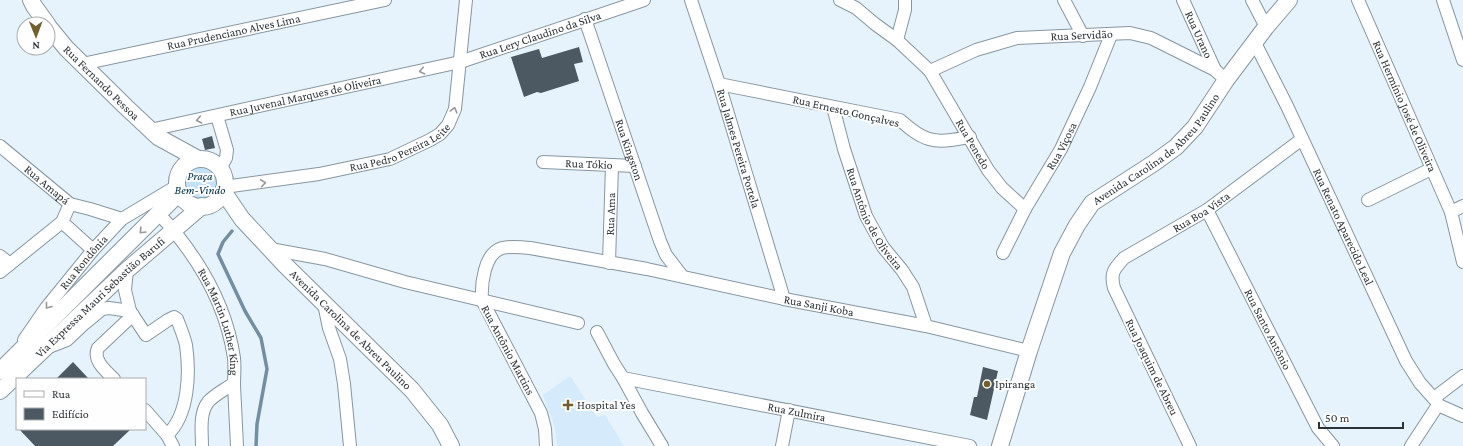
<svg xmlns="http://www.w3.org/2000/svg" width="1463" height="446" viewBox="0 0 1463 446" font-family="'Crimson Pro',serif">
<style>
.built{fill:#d5ebfc}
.green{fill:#c3e2fa}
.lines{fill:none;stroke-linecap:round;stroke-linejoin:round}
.stream{stroke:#748ea1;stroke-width:3.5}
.building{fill:#4c5963}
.minor-casing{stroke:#8896a1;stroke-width:14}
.major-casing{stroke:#8896a1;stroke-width:18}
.minor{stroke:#fff;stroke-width:12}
.major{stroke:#fff;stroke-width:16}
.oneway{stroke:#96989b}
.poi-dot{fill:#71602e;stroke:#fefefe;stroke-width:1.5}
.labels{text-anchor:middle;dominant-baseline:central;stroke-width:4;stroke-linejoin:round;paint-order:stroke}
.street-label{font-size:12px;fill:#2c3237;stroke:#fefefe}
.park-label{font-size:12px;font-style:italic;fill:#002c46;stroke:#fefefe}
.poi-label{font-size:12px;fill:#2c3237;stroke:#fefefe;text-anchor:start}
</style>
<rect width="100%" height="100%" fill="#e6f3fd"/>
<path class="built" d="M570,376L597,417L605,415L624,446H557L555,428L543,395Z"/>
<path class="green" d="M183 183a17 17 0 1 1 34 0a17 17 0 1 1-34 0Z"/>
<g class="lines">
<path class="stream" d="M232,231L223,242L218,254L245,311L261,338L267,369L257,424L256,446"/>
</g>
<path class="building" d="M579,47L583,62L574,64L579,81L541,93L537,92L524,97L511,57L539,49L542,58Z
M212,136L215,148L205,150L202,139Z
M73,362L89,379H56Z
M983,367L998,371L987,420L970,415L974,397H977Z
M19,429H131L113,446H35Z"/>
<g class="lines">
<g class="minor-casing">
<g id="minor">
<path id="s1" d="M691,0L719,84L784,299"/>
<path id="s2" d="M840,0L856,8L875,24L897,40L930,71L988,170L1002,188L1025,209"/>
<path d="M1064,0L1083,36"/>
<path id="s3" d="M1183,0L1215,70"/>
<path d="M1252,0L1266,27"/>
<path id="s4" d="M1358,0L1451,212L1463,262"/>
<path d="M1443,0L1463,60"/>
<path id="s5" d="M585,19L660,241L666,255L682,276"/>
<path d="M897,40L905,10V0"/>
<path id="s6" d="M1255,43L1287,106L1406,361L1420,383L1437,402L1438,405"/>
<path id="s7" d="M82,64L385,0"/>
<path id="s8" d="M930,71L976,50L1017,38L1130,33L1151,38L1215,70L1226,80"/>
<path d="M719,84L900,120C908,127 918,136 929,139C942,143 957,139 970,137"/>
<path id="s9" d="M833,107L844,149L866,216L883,247L902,270L913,287L926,326"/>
<path d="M217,116L227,150L226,158L220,169"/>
<path id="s10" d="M150,130L460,62L644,0"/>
<path id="s11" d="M0,146L70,204L90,209L122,219"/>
<path id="s12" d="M543,162L635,166"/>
<path id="s13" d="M224,187L319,174L390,159L430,140L440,134L448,125L455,109L466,0"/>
<path d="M1368,200L1431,169"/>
<path id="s14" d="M1207,210L1318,428L1333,446"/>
<path d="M1451,212L1463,206"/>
<path id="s15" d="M159,214C196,254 226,303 234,358C235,366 234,376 234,385C235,405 236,426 237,446"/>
<path d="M62,222L93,250"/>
<path d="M270,249L325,259L405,282L578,323"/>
<path id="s16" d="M1003,253L1025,209L1061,149L1090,87L1111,35"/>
<path d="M0,256L10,264"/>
<path id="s17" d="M609,263L612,165"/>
<path d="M0,272L62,222L70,204"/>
<path d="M324,304L329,328L340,359L344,384L350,446"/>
<path d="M130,311L146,335L168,320L174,317L177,319C180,327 184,336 186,345C190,373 189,415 167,435"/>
<path d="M597,332L614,364L623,378L642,413L662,446"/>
<path id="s18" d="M24,340L46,308L93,250L122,219L177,186"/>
<path d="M49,347L67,340L85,323L102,309L109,308L130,311L125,290L127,270"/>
<path id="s19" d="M623,378L970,446"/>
<path d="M114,379C106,371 92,360 98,348L133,315"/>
<path d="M1434,398L1463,376"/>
<path d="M1438,405L1463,416"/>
<path d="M145,410L167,435L173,446"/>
<path d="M202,446C202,432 199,414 208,402C214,395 226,389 234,383"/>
<path id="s20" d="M546,446L545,429L541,413L482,300C481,285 484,253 502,248C511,246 521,247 530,248L647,269L784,299L926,326L1029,351"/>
<path d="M782,446L789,410"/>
<path id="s21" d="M1190,446L1114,288C1110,273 1114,269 1124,258L1207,210L1302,139"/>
<path d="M1411,446L1438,405"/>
</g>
</g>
<g class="major-casing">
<g id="major">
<path d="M31,0L34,6L47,24"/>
<path id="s22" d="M48,26L66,48L126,107L158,137L198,159"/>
<circle cx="201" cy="183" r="24"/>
<path id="s23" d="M223,191L242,219L285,265L412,390L440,425L451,446"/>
<path d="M0,371L179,193"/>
<path id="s24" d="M0,391L127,270L202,206"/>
<path id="s25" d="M1000,446L1029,351L1062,253L1077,225L1092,203L1154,163L1176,147L1195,127L1226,80L1266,27L1289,0"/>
</g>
</g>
<use href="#minor" class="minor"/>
<use href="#major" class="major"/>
</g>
<defs><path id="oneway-chevron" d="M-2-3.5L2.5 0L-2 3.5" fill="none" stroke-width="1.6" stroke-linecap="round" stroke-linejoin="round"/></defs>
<g class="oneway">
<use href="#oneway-chevron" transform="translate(422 71) rotate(168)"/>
<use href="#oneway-chevron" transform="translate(454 110) rotate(-75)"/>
<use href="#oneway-chevron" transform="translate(199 120) rotate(168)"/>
<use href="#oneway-chevron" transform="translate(263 183) rotate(-8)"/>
<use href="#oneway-chevron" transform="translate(142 231) rotate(134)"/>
<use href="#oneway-chevron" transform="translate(48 306) rotate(128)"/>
</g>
<g class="poi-dot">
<circle cx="987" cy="384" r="4"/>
<path d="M566 399h4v4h4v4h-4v4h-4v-4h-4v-4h4z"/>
</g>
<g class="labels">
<g class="street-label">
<text stroke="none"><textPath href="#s7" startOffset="155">Rua Prudenciano Alves Lima</textPath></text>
<text stroke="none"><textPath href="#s10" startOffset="402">Rua Lery Claudino da Silva</textPath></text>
<text stroke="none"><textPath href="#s8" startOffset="158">Rua Servidão</textPath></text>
<text stroke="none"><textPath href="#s3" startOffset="38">Rua Urano</textPath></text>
<text stroke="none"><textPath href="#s22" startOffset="78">Rua Fernando Pessoa</textPath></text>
<text stroke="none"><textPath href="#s10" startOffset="159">Rua Juvenal Marques de Oliveira</textPath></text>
<text stroke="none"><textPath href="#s4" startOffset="116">Rua Hermínio José de Oliveira</textPath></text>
<text transform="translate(846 111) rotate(13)">Rua Ernesto Gonçalves</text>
<text stroke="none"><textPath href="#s13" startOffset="182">Rua Pedro Pereira Leite</textPath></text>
<text stroke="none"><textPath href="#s2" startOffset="200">Rua Penedo</textPath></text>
<text stroke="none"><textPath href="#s16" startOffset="122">Rua Viçosa</textPath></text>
<text stroke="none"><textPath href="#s25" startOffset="346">Avenida Carolina de Abreu Paulino</textPath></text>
<text stroke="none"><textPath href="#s1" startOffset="156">Rua Jalmes Pereira Portela</textPath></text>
<text stroke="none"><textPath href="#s5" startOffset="138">Rua Kingston</textPath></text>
<text stroke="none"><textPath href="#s12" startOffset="46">Rua Tókio</textPath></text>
<text stroke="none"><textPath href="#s11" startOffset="61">Rua Amapá</textPath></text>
<text stroke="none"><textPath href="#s21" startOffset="299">Rua Boa Vista</textPath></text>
<text stroke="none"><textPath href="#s17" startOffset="49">Rua Ama</textPath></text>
<text stroke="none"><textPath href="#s9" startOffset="120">Rua Antônio de Oliveira</textPath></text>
<text stroke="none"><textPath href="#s6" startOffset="204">Rua Renato Aparecido Leal</textPath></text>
<text stroke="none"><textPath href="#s18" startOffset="98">Rua Rondônia</textPath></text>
<text stroke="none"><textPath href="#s24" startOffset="137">Via Expressa Mauri Sebastião Barufi</textPath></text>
<text stroke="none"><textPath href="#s20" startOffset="543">Rua Sanji Koba</textPath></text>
<text stroke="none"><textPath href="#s15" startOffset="126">Rua Martin Luther King</textPath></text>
<text stroke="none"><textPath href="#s14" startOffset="134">Rua Santo Antônio</textPath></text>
<text stroke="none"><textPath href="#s23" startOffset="189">Avenida Carolina de Abreu Paulino</textPath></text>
<text transform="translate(508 350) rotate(62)">Rua Antônio Martins</text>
<text transform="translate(1152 367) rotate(64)">Rua Joaquim de Abreu</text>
<text stroke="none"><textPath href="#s19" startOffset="177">Rua Zulmira</textPath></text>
</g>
<g class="park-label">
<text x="200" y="176">Praça<tspan x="200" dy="14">Bem-Vindo</tspan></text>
</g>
<g class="poi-label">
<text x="995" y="384">Ipiranga</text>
<text x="577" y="405">Hospital Yes</text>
</g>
</g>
<rect x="16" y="378" width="130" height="52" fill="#fefefe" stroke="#aaacae"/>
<rect x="24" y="391" width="20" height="6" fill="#ffffff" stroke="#aaacae"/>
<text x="52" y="398" font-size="12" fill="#2c3237">Rua</text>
<rect x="24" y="408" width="20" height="12" fill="#4c5963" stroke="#aaacae"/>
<text x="52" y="418" font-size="12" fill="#2c3237">Edifício</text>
<g transform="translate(36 36) rotate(179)"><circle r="19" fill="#fefefe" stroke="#aaacae"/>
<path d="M0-3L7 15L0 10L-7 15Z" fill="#71602e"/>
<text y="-6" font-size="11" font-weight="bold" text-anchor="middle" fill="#2c3237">N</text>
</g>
<path d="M1319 422v6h84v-6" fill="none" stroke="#2c3237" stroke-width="2"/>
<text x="1325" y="422" font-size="12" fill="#2c3237" stroke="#fefefe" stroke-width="3" paint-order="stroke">50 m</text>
</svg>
